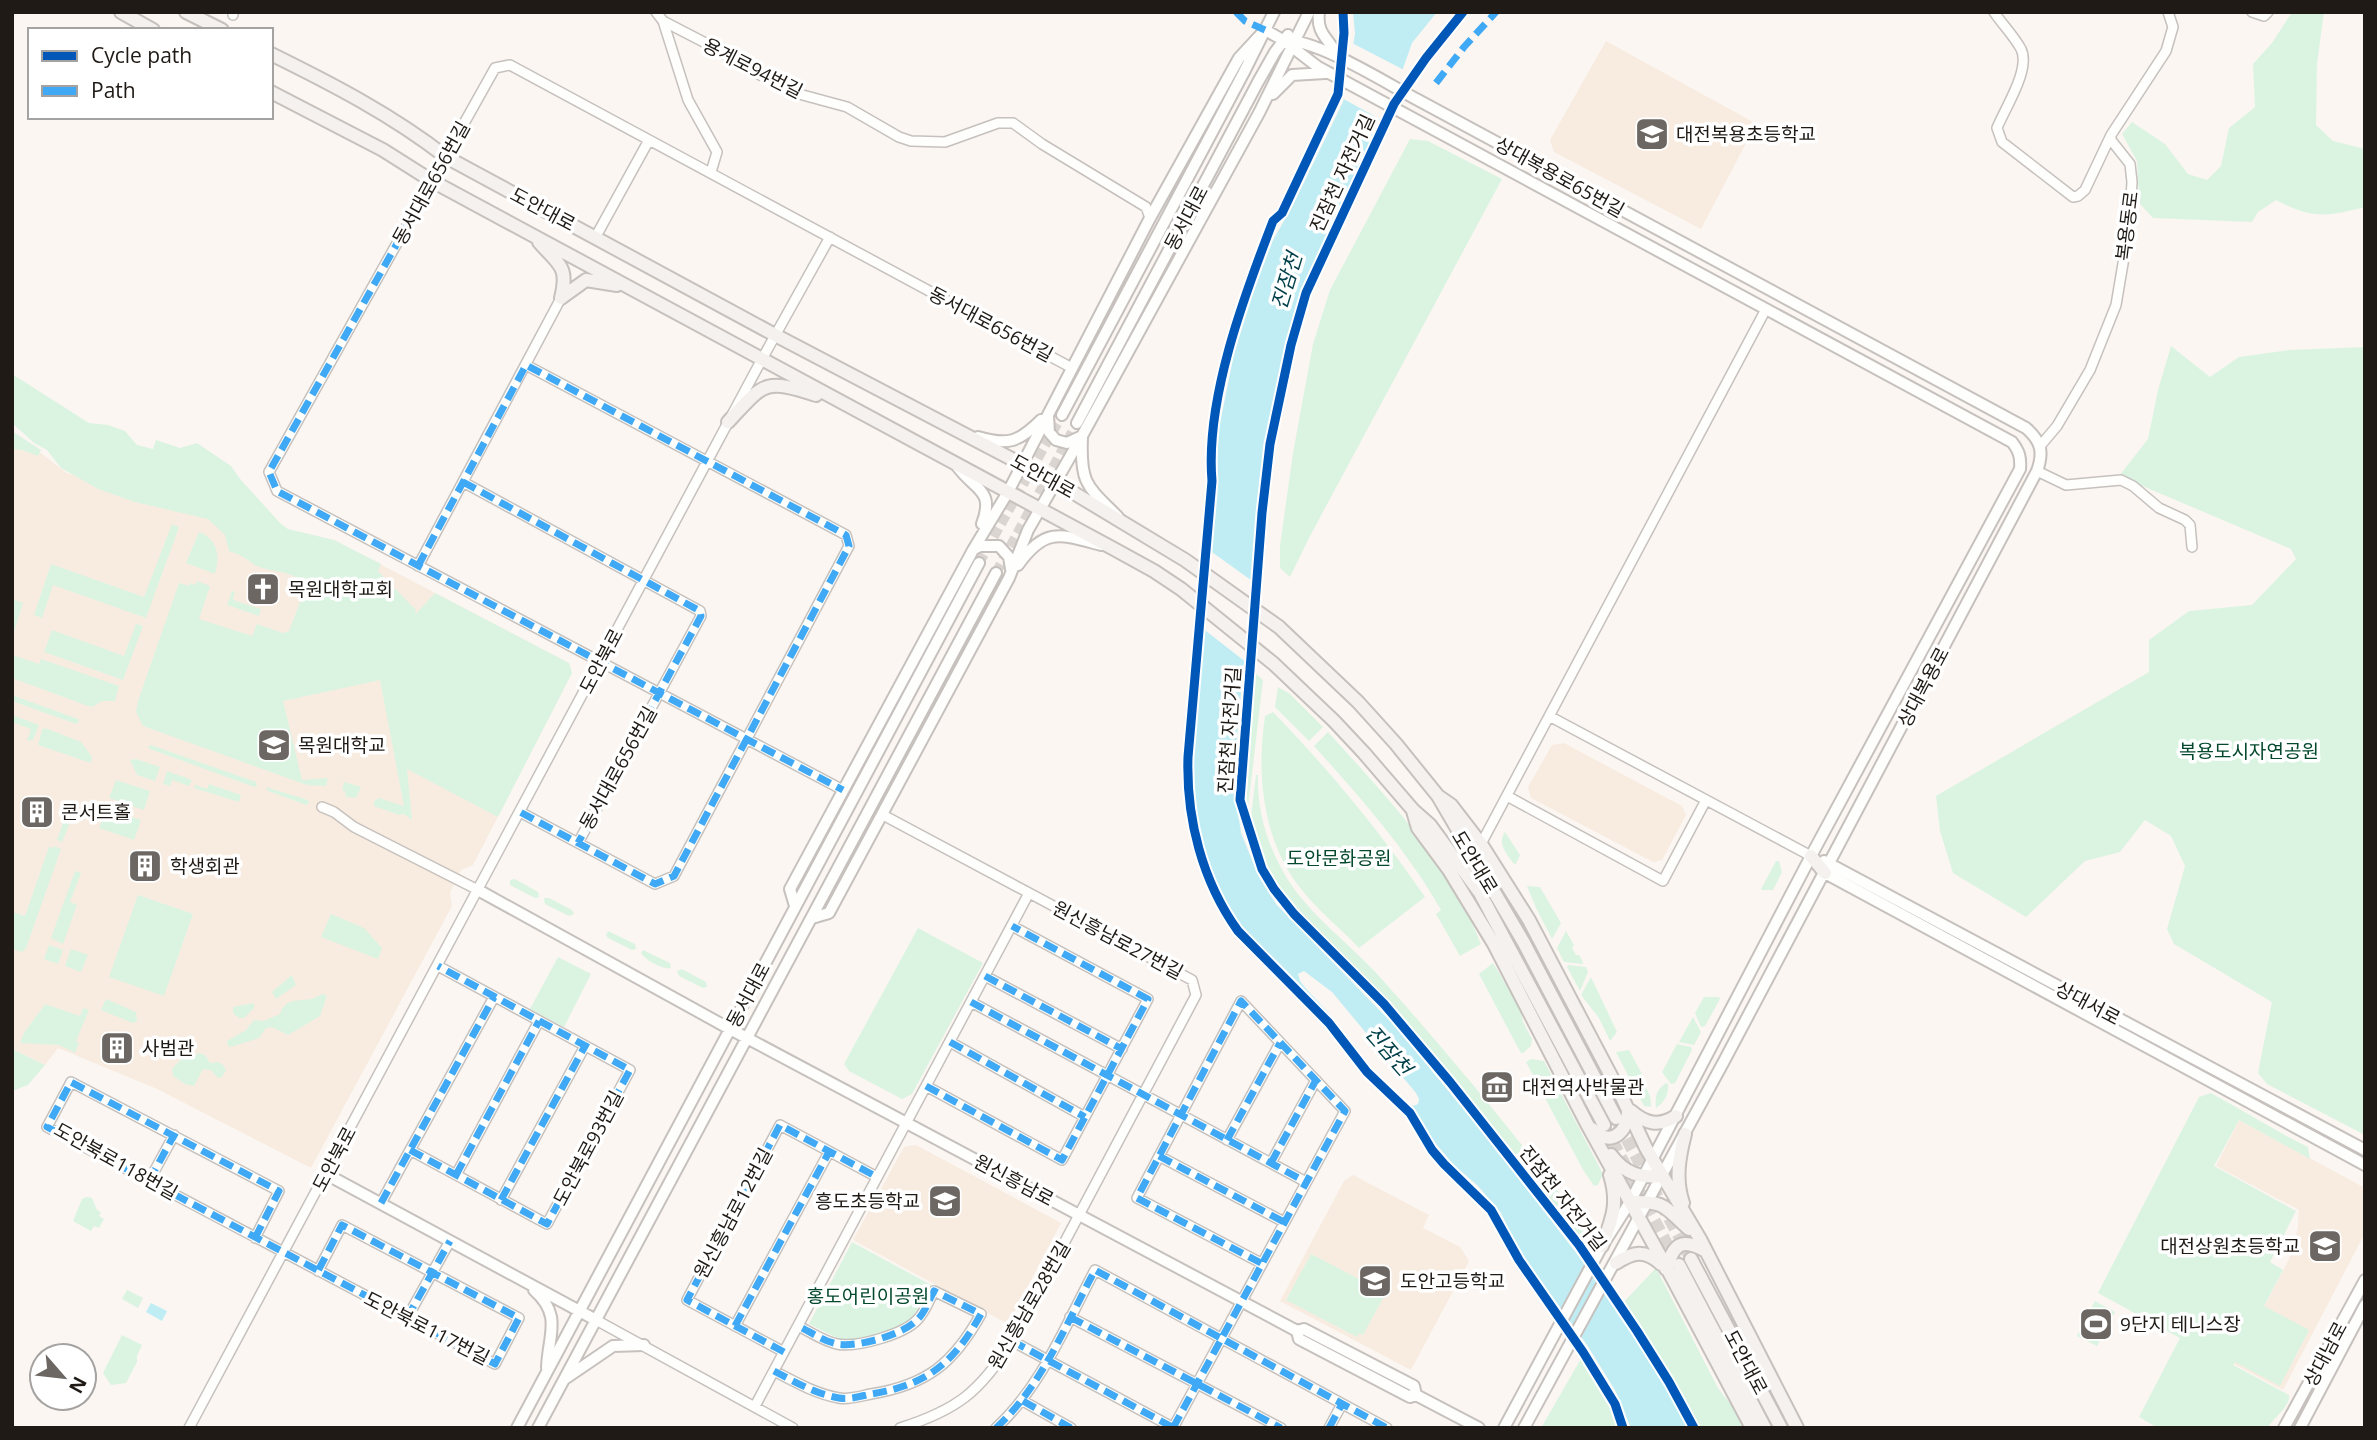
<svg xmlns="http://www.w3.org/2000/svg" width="2377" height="1440" viewBox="0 0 2377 1440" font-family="'Open Sans','Noto Sans KR',sans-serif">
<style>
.built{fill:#f8ece1}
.green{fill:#dbf4e2}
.water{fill:#c0edf4;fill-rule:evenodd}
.pier{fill:#fbf6f1}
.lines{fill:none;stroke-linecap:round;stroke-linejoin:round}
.tertiary-tunnel{stroke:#dad5d0;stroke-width:10;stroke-dasharray:10 5;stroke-linecap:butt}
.secondary-tunnel{stroke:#dad5d0;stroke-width:12;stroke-dasharray:12 6;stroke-linecap:butt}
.minor-casing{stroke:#c6c1bd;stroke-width:12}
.tertiary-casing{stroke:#c6c1bd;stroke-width:14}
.secondary-casing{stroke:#c6c1bd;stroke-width:16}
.minor{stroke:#fefefd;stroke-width:9}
.tertiary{stroke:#fefefd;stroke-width:10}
.secondary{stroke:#f5f1ef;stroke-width:12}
.quiet{stroke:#3fa9f5;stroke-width:7;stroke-dasharray:14 7;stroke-linecap:butt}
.cycleway-casing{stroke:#fff;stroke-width:13}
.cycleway{stroke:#0057b8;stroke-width:9}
.labels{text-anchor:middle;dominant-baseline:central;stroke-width:7;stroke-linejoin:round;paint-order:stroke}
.street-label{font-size:19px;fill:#1f1a15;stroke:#fff}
.poi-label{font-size:19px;fill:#1f1a15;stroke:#fff;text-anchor:start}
.park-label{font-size:19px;fill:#04492e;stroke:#fff}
.water-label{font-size:21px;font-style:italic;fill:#003f49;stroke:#fff}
</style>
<rect width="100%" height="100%" fill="#fbf6f1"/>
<path class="built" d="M1606,41L1753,122L1754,128L1701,229L1554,152L1550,140Z
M12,431L67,473L168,502L334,540L569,663L572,673L473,865L461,870L450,893L452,906L311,1168L157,1089L58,1048L45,1065L12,1049Z
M1564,743L1682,806L1686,815L1662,860L1653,862L1531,798L1528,787L1552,745Z
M2239,1120L2365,1188V1233L2283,1390L2234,1364L2289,1259L2298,1227L2299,1210L2216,1166Z
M916,1145L1061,1223L1008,1324L853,1240L904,1147Z
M1353,1175L1429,1215L1423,1228L1460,1247L1469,1261L1411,1370L1280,1301L1344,1181Z"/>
<path class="green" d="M2292,12H2324L2317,64L2316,125L2333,141L2365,149V207C2326,217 2312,219 2276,200L2258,212L2252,222L2153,218L2139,203L2137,161L2122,134L2132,122L2165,144L2188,174L2207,180L2221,166L2229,128L2255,107L2253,64L2272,43Z
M1410,139L1428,141L1502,179L1310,536L1290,577L1280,568V546L1293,453L1313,344L1330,290Z
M2171,346L2210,377L2239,357L2289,350L2365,347V1135L2267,1084L2258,1073L2272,1002L2174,944L2167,929L2185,866L2171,836L2145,820L2120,852L2085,861L2026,917L1953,873L1940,831L1936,796L2149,672V640L2189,611L2252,605L2296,559L2291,549L2119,476L2148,439L2158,390Z
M12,374L89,423L108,425L125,431L137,445L153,449L156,440L180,448L197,443L231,466L241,480L281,524L288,529L334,540L381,564L378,571L416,610L415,615L435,593L569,663L572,673L498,817L407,769L412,820L404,814L399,815L374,806V801L379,798L404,806L380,680L283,701L302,780L328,778L326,786L307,785L143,726L136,712L138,701L179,583L189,586L190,583L195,585L197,581L210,586L199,619L252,636L257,624L283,633L289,631L305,589V584C289,568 269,574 253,564C244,557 241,555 229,551L225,535L208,519L135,502L98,489L61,468L47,450L34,443L12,423Z
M12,431L41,450L38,456L22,450L12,449Z
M172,524L179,527L146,618L53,585L42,618L34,615L51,564L144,597Z
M199,532C218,539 220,556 215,574L186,563Z
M232,591L235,592L233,600L261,609L259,616L227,605Z
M12,599L23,603L12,639Z
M136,624L143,626L123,680L44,652L52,630L124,656Z
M12,655L39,664L41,659L119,686L115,701H102L92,707L88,706L12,678Z
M1251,669L1263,680L1247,816C1234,785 1248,705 1251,669Z
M1278,687L1290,694L1323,727L1309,741L1275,707Z
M12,695L78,719L79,722L76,724L12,701Z
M1273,712C1329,770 1379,830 1425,897L1359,948C1342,930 1322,914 1306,895C1263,846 1256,778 1265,716Z
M12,715L39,725L33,740L27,741L31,729L12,722Z
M45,728L81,742L92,757L91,763L38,745L42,730Z
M1328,732C1386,796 1449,862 1481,944L1460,956L1436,914L1441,910C1407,850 1360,797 1314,746Z
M151,745L256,782L257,786L254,787L150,749L148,747Z
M136,759L160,767L155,781L137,775L130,760Z
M167,771L192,780L189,786L172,780L170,786L163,784Z
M1256,775H1258C1257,814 1268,847 1288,880C1312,917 1350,944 1379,976C1454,1059 1524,1146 1591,1234L1583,1248L1434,1059L1365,980L1279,891L1256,845L1250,825Z
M335,779L361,787L356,798L346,797L345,791L342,790L344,782Z
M116,780L150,791L144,810L109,798Z
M209,784L241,795L239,802L194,788L195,785L207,789Z
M266,787L308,800L309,803L306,805L268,791Z
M71,800L77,805L62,842L57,840Z
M106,809L141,820L134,840L99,828Z
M1505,832L1520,855L1516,864L1513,863C1506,853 1497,843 1505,832Z
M54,846L61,849L26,948L22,952L12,949V912L25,916L49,847L53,848Z
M1776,861H1779L1782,872L1773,890H1763L1761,889Z
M75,871L81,873L70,902L77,905L63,944L51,938Z
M515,879L538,892L539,897L535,898L510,885V880Z
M1527,886L1540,887L1561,923L1552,939L1536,908Z
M138,895L193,914L164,996L109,977Z
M544,898H549L572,910L574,914L569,916L545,904Z
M331,914L364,928L382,948L378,959L321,937Z
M918,928L983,963L912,1094L902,1099L849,1071L844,1064Z
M608,931L635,944L636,949L632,950L608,938L606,935Z
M1566,931L1574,945L1572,948L1576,955H1579L1583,962L1582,964L1564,962L1557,948Z
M49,945L63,950L58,964L44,959Z
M71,949L88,955L81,972L65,966Z
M643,950L670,963L671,968C663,970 645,960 641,953Z
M558,957L591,974L564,1027L530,1009Z
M1493,963L1520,1008L1523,1022L1532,1039L1531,1046L1523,1053H1521L1515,1042L1479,974Z
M1568,965L1586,967L1588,972L1580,991L1567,967Z
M682,969L706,982L707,987L703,988L679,976L677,971Z
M292,975L296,985L276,999L272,992Z
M1591,977L1617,1032L1610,1041L1599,1018L1581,995Z
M323,994L327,996L320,1016L288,1035L272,1027L266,1028L259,1038L231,1047L228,1046L227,1041L246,1030L254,1020L264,1021L280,1014C286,997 297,1002 311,999C315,998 319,995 323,994Z
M1704,997H1719L1720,999L1705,1026L1701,1027L1695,1013Z
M106,999L136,1012L137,1021L133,1023L101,1010Z
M254,1003V1008L244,1018H239L233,1013V1007Z
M45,1004L80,1016L83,1008L89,1010L76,1041L79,1043L75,1053L59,1045L20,1043L24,1033Z
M1693,1017L1701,1032L1694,1045L1679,1042Z
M1677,1044L1691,1047L1692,1050L1675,1083L1671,1084L1662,1072Z
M12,1049L45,1065L28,1085L12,1091Z
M1629,1050L1642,1074L1632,1083L1616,1052Z
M199,1053L205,1055L210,1063L218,1062L223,1065L226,1070L222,1077L218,1078L211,1070L203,1069L194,1086L185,1084L173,1076L172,1069L182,1058H190Z
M1531,1059L1544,1061L1603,1174L1598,1185L1594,1186L1582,1168L1526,1062Z
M1638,1082C1649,1088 1651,1096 1651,1107L1644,1106L1635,1088Z
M1666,1083L1668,1084C1669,1094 1664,1103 1656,1108C1655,1096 1656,1090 1666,1083Z
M2211,1093C2244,1111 2275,1131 2308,1147L2310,1159L2239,1120L2214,1166L2296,1211L2270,1262L2283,1270L2264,1306L2309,1330L2280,1386L2235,1362L2233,1365L2289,1395C2290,1408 2274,1416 2268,1428H2158L2139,1417L2180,1338L2098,1293L2199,1097Z
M87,1197L92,1198L97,1210L101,1212L99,1216L104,1219L99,1228L94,1226L91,1231L73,1221L82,1199Z
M852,1242L933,1286C916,1319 908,1326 872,1336C863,1339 855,1342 845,1340C833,1337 820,1329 809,1324Z
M1311,1254L1386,1293L1363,1335L1359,1333L1357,1337L1286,1300Z
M1656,1268L1718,1388L1732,1406L1743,1428H1689L1650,1357L1618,1308Z
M127,1290L143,1298L138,1308L122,1299Z
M2095,1301L2115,1312L2097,1346L2077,1336Z
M122,1335L142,1345L137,1356V1362L126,1383L111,1385L103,1373Z
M1582,1357L1616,1416L1621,1428H1541Z"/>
<path class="water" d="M1353,12H1437L1412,43L1394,94L1371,145L1299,299L1281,364L1266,443L1238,722L1234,786L1241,833L1259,877L1276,904L1394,1025L1497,1150L1587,1267L1647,1355L1688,1428H1631L1615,1390L1587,1345L1518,1249L1501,1213L1478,1186L1454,1165L1436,1144L1404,1103L1380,1083L1331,1018L1255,943L1227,908L1212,873L1198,828L1191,787L1212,551L1217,438L1234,354L1254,290L1273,240L1292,207L1343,102L1355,34ZM1304,971L1332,992L1416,1093L1419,1099L1418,1104L1413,1106C1379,1086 1360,1052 1336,1022C1325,1007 1311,996 1300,981L1298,974Z
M151,1303L167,1311L162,1321L146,1312Z"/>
<path class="pier" d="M1350,42L1406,71L1385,122L1340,97Z
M1209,550L1255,583L1247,663L1201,627Z"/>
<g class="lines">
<path class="tertiary-tunnel" d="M979,563L1062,415
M996,573L1077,423"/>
<path class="secondary-tunnel" d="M1618,1123L1691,1259
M1604,1125L1676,1261"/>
<g class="minor-casing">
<path id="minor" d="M656,12L663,21L721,51L736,63L799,94L847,107L899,137L911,141L945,142L998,123H1013L1042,144L1146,207L1150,218
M1994,12C2002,24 2014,36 2021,49C2031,69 2005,108 1997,128L2002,142L2073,197L2078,196L2085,190L2111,135
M2252,12L2264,16L2268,12
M233,15V12
M663,21L688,100L717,152L711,172
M595,238L649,140
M2041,445L2057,426L2090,370L2116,305L2129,228L2132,182L2130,164L2111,140V135L2166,51L2173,27L2168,12
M2037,471L2066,485L2121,480L2133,486L2159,508L2185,520L2190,525L2192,547
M463,482L700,611L701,616L578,843
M418,566L561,298
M1549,716L1811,856
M843,790L277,491L269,472L495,68L510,65L1072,368
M1507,796L1663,881L1706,800
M322,807L334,812L354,827L478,890
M520,812L655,884L674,876L849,546L846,535L526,365
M883,815L1192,980L1196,995L1012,1341C980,1392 957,1410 900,1428
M1481,844L1766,309
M985,976L1122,1049
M971,1002L1306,1182
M950,1042L1085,1117
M926,1086L1062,1160L1148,999L1012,926
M1227,1140L1280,1043
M410,1150L547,1224L630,1070L438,966
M1159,1156L1284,1222
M1271,1163L1316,1080
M456,1175L539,1021
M149,1181L174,1135
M501,1200L585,1046
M381,1203L494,997
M255,1238L279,1191L71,1082L47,1127L495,1364L519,1318L342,1225L318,1271
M1070,1317L1281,1428
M407,1318L450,1241
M596,1320L793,1428
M735,1326L829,1152
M1012,1341L1174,1428
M784,1352L687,1300L780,1125L877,1177
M774,1371C795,1382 816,1394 839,1398C849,1400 861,1396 871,1394C927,1385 954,1363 981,1314L934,1291C929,1300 925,1312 918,1319C905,1334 857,1348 837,1344C823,1341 811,1332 798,1326
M1023,1401L1071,1428
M755,1406L1029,893
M189,1428L762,359L830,237
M996,1428C1042,1386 1066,1324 1095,1270L1387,1428
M1173,1428L1345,1111L1241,1001L1137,1198L1261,1263
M1329,1428L1342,1404"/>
</g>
<g class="tertiary-casing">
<path id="tertiary" d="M1319,12C1316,35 1330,38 1336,55
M1265,30L1283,40L1318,67L2012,442C2019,451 2021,457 2020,469L1811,856L1630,1202L1602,1246L1504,1428
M1283,40C1319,40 1384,82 1418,100L2026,428C2041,441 2044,452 2037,471L1723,1063L1524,1428
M1273,94L1292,75L1325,73
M1048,415L1049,432L1056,440L1067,443L1082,436
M1062,415L1243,74L1274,12
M1077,423L1258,82L1275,52L1288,35
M978,437C1008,446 1019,442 1041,420
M1082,438C1080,484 1087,486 1118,517
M957,466C975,491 995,489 982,524
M974,549L980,546H999L1009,557L1011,569
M1018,565C1045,527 1060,534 1101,545
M1824,861L2365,1150
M1825,873L2365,1165
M478,890L730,1029L1297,1331L1304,1329L1414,1386L1416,1395
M795,906L790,889L973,550L1008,492L1150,218L1239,58L1265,30
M812,918L829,913L1009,578L1028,530L1082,436L1259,113L1309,12
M326,1174L596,1320
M534,1290C563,1316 548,1335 547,1368
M1297,1331L1299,1339L1410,1397L1416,1395L1479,1428
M566,1378L613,1346L644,1345
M517,1428L979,563
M538,1428L996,573
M2284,1428L2365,1280
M2300,1428L2365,1305"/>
</g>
<g class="secondary-casing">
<path id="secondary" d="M121,12L153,30
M186,12L222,30
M271,54C332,84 392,115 446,157L775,335L1054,481L1185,560L1279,627L1358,702L1396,744L1438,796L1524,943L1616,1118
M271,92L383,150L432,181L1114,549L1154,571L1181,589L1274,664L1334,721L1364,753L1413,810L1430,825L1480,893L1604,1125
M539,242C559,265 569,266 561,298
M561,298L586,280L617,285
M728,422C764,383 764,378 816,395
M1438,796L1451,805L1481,844L1529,920L1620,1093L1646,1148L1700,1239L1797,1428
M1413,811L1418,828L1449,870L1494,944L1587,1124L1674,1281L1752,1428
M1811,856L1825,873
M1631,1111C1646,1124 1659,1127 1676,1116
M1592,1129C1611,1149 1629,1131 1628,1109
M1611,1155C1625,1174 1640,1178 1662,1176
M1630,1202C1667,1201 1664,1207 1689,1229
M1683,1203C1675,1180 1679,1157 1685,1134
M1602,1246C1612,1219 1619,1204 1610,1175
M1691,1259L1781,1428
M1616,1263C1633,1252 1645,1249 1661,1264
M1679,1265L1765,1428
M1666,1269C1674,1244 1681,1237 1706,1251"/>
</g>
<use href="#minor" class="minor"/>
<use href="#tertiary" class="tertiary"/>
<use href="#secondary" class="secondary"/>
<path class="quiet" d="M1236,12L1245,21L1265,30
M1436,83L1464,47L1496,12
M432,181L269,472L277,491L843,790
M463,482L700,611L701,616L578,843
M418,566L526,365L846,535L849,546L674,876L655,884L520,812
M985,976L1122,1049
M971,1002L1306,1182
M950,1042L1085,1117
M926,1086L1062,1160L1148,999L1012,926
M1227,1140L1280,1043
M410,1150L547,1224L630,1070L438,966
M1159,1156L1284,1222
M1271,1163L1316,1080
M456,1175L539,1021
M149,1181L174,1135
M501,1200L585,1046
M381,1203L494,997
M255,1238L279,1191L71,1082L47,1127L495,1364L519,1318L342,1225L318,1271
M1070,1317L1281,1428
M407,1318L450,1241
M735,1326L829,1152
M1012,1341L1174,1428
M784,1352L687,1300L780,1125L877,1177
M774,1371C795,1382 816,1394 839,1398C849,1400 861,1396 871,1394C927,1385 954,1363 981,1314L934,1291C929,1300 925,1312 918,1319C905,1334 857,1348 837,1344C823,1341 811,1332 798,1326
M1023,1401L1071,1428
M996,1428C1042,1386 1066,1324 1095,1270L1387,1428
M1173,1428L1345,1111L1241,1001L1137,1198L1261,1263
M1329,1428L1342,1404"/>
<g class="cycleway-casing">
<path id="cycleway" d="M1343,12L1344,33L1338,94L1282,213L1273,221C1244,296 1205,400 1212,481L1188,757C1186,818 1202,881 1238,931L1329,1023L1367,1072L1410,1113L1432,1150L1444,1164L1491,1210L1519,1260L1583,1352L1615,1404L1623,1428
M1463,12L1426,58L1394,104L1306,293L1291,345L1270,444L1262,513L1240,800L1262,869L1274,889L1294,914L1384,1004L1450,1082L1579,1245L1637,1331L1669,1382L1694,1428"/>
</g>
<use href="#cycleway" class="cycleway"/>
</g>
<defs>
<g id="school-square" transform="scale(1.75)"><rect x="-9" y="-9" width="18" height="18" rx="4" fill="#6c6762" stroke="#fff"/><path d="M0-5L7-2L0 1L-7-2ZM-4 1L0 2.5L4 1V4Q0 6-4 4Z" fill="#fff"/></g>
<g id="church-square" transform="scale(1.75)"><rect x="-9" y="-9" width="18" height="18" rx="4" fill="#6c6762" stroke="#fff"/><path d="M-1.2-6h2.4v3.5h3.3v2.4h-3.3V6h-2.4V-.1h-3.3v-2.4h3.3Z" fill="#fff"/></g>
<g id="university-square" transform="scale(1.75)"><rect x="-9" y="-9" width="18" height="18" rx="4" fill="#6c6762" stroke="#fff"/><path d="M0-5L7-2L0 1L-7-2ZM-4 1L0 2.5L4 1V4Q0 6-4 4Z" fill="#fff"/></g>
<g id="building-square" transform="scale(1.75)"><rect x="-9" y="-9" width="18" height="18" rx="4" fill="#6c6762" stroke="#fff"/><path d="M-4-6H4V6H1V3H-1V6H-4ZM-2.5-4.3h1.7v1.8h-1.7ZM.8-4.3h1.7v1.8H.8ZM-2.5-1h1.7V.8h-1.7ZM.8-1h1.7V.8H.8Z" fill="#fff"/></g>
<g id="museum-square" transform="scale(1.75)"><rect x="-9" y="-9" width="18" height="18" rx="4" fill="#6c6762" stroke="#fff"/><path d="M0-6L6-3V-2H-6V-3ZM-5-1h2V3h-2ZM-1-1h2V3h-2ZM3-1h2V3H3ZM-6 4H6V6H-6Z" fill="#fff"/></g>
<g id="stadium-square" transform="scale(1.75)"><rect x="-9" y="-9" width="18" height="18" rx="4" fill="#6c6762" stroke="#fff"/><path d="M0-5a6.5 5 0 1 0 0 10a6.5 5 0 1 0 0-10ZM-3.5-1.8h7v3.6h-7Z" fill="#fff"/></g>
</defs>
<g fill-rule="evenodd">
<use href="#school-square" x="1652" y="134"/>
<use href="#church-square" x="263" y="589"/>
<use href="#university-square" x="274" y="745"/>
<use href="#building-square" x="37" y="812"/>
<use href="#building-square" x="145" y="866"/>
<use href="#building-square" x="117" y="1048"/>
<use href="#museum-square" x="1497" y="1087"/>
<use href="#school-square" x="945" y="1201"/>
<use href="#school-square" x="2325" y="1246"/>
<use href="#school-square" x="1375" y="1281"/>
<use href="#stadium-square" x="2096" y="1324"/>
</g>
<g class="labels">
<g class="street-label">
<text transform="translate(753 68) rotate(27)">용계로94번길</text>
<text transform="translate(1342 173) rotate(-65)">진잠천 자전거길</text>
<text transform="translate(1560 177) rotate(29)">상대복용로65번길</text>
<text transform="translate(431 183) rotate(-61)">동서대로656번길</text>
<text transform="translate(543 209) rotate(28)">도안대로</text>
<text transform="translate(1186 218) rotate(-62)">동서대로</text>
<text transform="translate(2127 226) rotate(-83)">복용동로</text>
<text transform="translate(991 324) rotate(28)">동서대로656번길</text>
<text transform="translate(1043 476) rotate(29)">도안대로</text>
<text transform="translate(601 661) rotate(-62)">도안북로</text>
<text transform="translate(1923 687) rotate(-62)">상대복용로</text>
<text transform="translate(1229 730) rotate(-86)">진잠천 자전거길</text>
<text transform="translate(618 768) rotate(-61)">동서대로656번길</text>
<text transform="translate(1475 862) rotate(59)">도안대로</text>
<text transform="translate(1118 940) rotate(28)">원신흥남로27번길</text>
<text transform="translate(748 995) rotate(-62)">동서대로</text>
<text transform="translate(2088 1003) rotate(28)">상대서로</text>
<text transform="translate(588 1148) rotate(-62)">도안북로93번길</text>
<text transform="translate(334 1159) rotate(-62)">도안북로</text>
<text transform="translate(116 1161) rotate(29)">도안북로118번길</text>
<text transform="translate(1014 1180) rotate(28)">원신흥남로</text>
<text transform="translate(1563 1198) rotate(52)">진잠천 자전거길</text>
<text transform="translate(733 1213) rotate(-62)">원신흥남로12번길</text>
<text transform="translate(1029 1305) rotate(-60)">원신흥남로28번길</text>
<text transform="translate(427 1328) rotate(27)">도안북로117번길</text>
<text transform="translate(2325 1354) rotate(-62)">상대남로</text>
<text transform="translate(1746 1362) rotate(62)">도안대로</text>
</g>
<g class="poi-label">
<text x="1676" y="134">대전복용초등학교</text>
<text x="288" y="589">목원대학교회</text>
<text x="298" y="745">목원대학교</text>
<text x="61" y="812">콘서트홀</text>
<text x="170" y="866">학생회관</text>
<text x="142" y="1048">사범관</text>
<text x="1522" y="1087">대전역사박물관</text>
<text x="920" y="1201" text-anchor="end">흥도초등학교</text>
<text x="2300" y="1246" text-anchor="end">대전상원초등학교</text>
<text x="1400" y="1281">도안고등학교</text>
<text x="2120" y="1324">9단지 테니스장</text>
</g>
<g class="park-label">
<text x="2249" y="751">복용도시자연공원</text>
<text x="1339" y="858">도안문화공원</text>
<text x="868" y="1296">홍도어린이공원</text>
</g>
<g class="water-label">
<text transform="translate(1286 281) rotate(-73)">진잠천</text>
<text transform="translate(1389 1050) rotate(49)">진잠천</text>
</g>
</g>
<rect width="2377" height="1440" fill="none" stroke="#1f1a15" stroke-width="28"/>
<rect x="28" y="28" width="245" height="91" fill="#ffffff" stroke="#a5a3a1" stroke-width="2"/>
<rect x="42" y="51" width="35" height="10" fill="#0057b8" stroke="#a5a3a1" stroke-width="2"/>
<text x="91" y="63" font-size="21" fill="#1f1a15">Cycle path</text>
<rect x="42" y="86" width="35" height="10" fill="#3fa9f5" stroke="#a5a3a1" stroke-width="2"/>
<text x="91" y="98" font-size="21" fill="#1f1a15">Path</text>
<g transform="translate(63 1377) rotate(118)"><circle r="33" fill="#ffffff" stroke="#a5a3a1" stroke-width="2"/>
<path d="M0-5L12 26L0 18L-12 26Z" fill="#6c6762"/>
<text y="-10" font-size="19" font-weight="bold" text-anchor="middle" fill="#1f1a15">N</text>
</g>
</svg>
